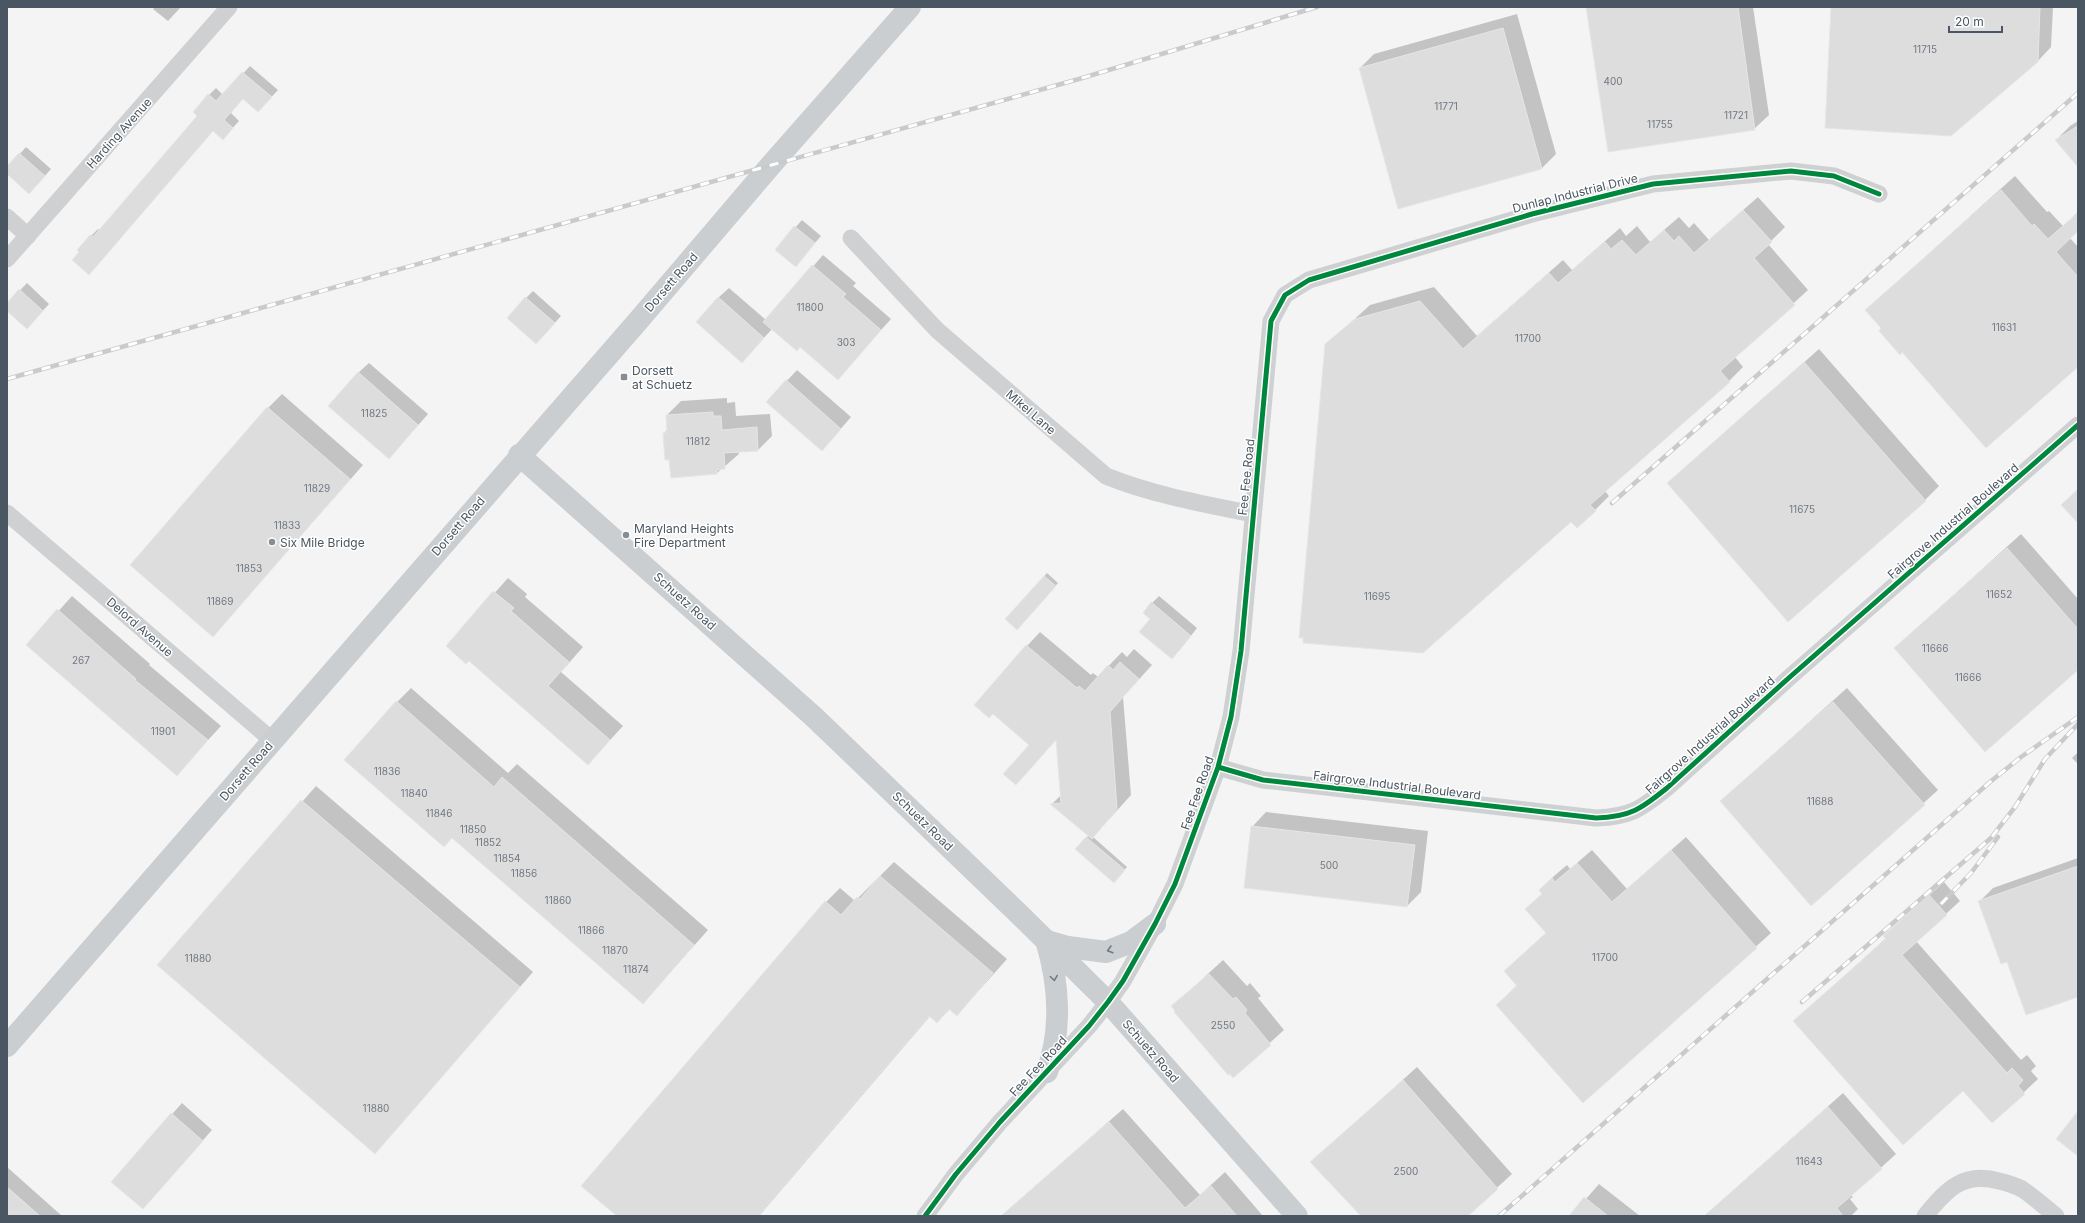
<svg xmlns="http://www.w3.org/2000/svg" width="2085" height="1223" viewBox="0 0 2085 1223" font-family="Inter,sans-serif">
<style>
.shadow{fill:#0003}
.building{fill:#ddddde;stroke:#e5e6e7}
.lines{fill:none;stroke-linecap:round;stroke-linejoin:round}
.minor{stroke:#ced0d2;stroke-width:17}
.major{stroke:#caced1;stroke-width:22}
.rail-casing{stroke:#c9cacc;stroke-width:4.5}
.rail{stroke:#fff;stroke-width:3;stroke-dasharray:9;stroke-linecap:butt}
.cycleway-casing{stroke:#fff;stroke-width:8}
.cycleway{stroke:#00873e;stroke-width:5}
.oneway{stroke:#707a83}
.poi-dot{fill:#868d94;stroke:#fff;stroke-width:1.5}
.labels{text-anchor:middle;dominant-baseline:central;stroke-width:3;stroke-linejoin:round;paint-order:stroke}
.number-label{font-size:10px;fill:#707881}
.street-label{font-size:12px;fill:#4a5661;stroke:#fff}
.poi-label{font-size:12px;fill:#4a5661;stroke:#fff;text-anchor:start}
</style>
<rect width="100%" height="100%" fill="#f4f4f4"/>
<path class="shadow" d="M155,7H181L168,21L153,9Z
M1588,7H1753L1769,115L1754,129Z
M1832,7H2053L2051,47L2037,62Z
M1517,14L1556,154L1542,168L1399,208L1360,68L1374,54Z
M250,66L278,90L265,104L243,98L231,113L239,121L230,131L213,130L89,274L91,236L98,229L100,231L199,116L209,95L216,88L223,95Z
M2078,121V165L2056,140L2070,126Z
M26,147L51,169L36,186L7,173V168Z
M2015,176L2047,212L2049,211L2063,226L2078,212V230L2070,238L2078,247V365L1883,328L1866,310Z
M1758,197L1785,227L1768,244L1808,290L1735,357L1743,367L1729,381L1605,491L1609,496L1595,510L1571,520L1326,345L1370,305L1434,287L1477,336L1563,260L1572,270L1620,228L1626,236L1637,226L1650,242L1679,217L1689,228L1694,223L1709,240Z
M802,220L821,236L802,258L776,249Z
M823,255L856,283L853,286L891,319L838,378L801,346L772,329L742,362L718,298L729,288L766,320Z
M27,283L49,304L27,328L7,309V304Z
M533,291L561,316L543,336L526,298Z
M1819,349L1939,486L1925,500L1668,483Z
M369,363L428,414L399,447L358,373Z
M797,370L851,417L832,439L767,402Z
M282,394L363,465L213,636L268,408Z
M727,398V403L735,402L736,416L770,414L772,436L758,450L738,451L739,454L717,473L670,459L664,433L668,429L667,415L681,401Z
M2021,534L2078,599V669L1895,648Z
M1047,573L1058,583L1020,626L1007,619Z
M508,578L527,594L525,597L583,647L561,672L623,726L588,764L469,660L447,646Z
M72,596L150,664L149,665L221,726L177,774L28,645Z
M1159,596L1197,628L1179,651L1152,603Z
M1040,632L1091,675L1093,673L1098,677L1122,652L1127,657L1134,649L1152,665L1123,697L1131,795L1093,837L1127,867L1117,879L1076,849L1089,835L1052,804L1062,794L1057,739L1030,745L1027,646Z
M411,688L508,773L517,764L708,930L643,1003L397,702Z
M1847,688L1938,790L1811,905L1721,801Z
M2078,752V764L2072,758Z
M316,786L533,972L375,1153L159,965Z
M1266,812L1428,831L1421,892L1407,906L1252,827Z
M1686,837L1771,933L1583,1102L1497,1005L1517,985L1505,971L1547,932L1526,909L1543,893L1540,890L1554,876L1567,865L1570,869L1592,850L1627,889Z
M2078,858V996L2008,960L1980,901L1993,888Z
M894,862L1007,959L957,1015L950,1009L937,1022L930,1016L759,1216H618L826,902L840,888L855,901Z
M1944,882L1960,901L1916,941L2021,1060L2027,1055L2036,1066L2031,1071L2038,1079L1992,1122L1963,1090L1795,1021L1886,938L1885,936L1899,922Z
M1223,960L1247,986L1250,983L1261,996L1258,998L1284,1030L1233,1076L1173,1006Z
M1417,1067L1512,1174L1466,1216H1362L1312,1162Z
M1843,1093L1896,1154L1851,1195L1853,1197L1850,1199L1858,1209L1851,1216H1708L1707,1215L1721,1201Z
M182,1103L212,1130L153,1197L113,1181Z
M1123,1109L1200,1195L1225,1172L1263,1216H1001Z
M7,1167L62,1216H7Z
M1599,1184L1640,1216H1571Z"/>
<path class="building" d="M1586,7H1738L1755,130L1608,152Z
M1831,7H2040L2038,62L1951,136L1825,128Z
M1503,28L1542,169L1398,209L1359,68Z
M242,72L272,97L258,112L243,99L224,120L233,128L223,140L213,131L89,275L72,260L79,252L77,250L90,235L93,237L197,116L193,112L208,94L216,101Z
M2078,126V167L2055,140Z
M19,153L45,176L29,194L7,174V166Z
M2001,190L2032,226L2034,224L2048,239L2078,213V231L2056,252L2078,277V367L1986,448L1902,352L1900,355L1879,331L1881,328L1865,310Z
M1743,210L1772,242L1754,258L1795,305L1720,371L1730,382L1590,505L1596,511L1577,528L1571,522L1423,653L1303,643V638H1299L1325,344L1355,319L1420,301L1463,349L1549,273L1558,283L1605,242L1611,249L1622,240L1636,255L1664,230L1674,241L1679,236L1694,253Z
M794,226L815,243L796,267L775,250Z
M812,265L846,294L843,297L881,330L838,380L800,347L797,351L763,322Z
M19,289L43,311L27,329L7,311V303Z
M525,297L555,323L536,344L507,318Z
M718,297L764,338L742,363L696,322Z
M1804,362L1926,501L1788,622L1667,483Z
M358,372L418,425L389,459L328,406Z
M786,380L841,429L822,451L766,402Z
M267,407L350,479L213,637L130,565Z
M713,412V416H721L722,430L757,427L758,451L724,453L725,469L717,470V474L671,478L669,460H665L663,433L667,432L666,415Z
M2078,489V523L2061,505Z
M2007,548L2078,629V670L1985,752L1894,648Z
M1044,576L1056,586L1017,630L1005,619Z
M493,591L514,608L511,611L569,662L548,686L610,740L588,765L469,661L466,664L446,646Z
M1151,602L1191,636L1172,659L1139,632L1150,619L1143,613Z
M57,609L136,679L135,680L208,740L177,776L26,645Z
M1026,645L1077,688L1079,686L1085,691L1108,665L1113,670L1120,662L1139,679L1110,712L1117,809L1092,839L1050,804L1061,803L1056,740L1016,785L1003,774L1029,745L993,714L989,718L974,705Z
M396,701L494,787L502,777L694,945L643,1004L452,838L444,847L344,760Z
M1833,702L1925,805L1811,906L1720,801Z
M301,800L520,987L375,1154L157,965Z
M1251,826L1415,845L1407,907L1244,888Z
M1086,837L1125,870L1114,883L1075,849Z
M1671,850L1757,948L1583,1103L1496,1005L1517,986L1504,971L1546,933L1525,909L1542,894L1539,890L1552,878L1555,882L1577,863L1612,902Z
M2078,866V997L2026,1015L2007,962L2001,964L1978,901Z
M880,876L993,973L957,1016L949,1009L937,1023L929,1016L758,1216H617L581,1186L825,901L841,915L857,897L860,899Z
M1929,895L1947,915L1902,955L2007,1073L2012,1068L2023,1080L2018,1086L2025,1094L1992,1123L1963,1091L1903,1145L1793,1021L1886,939L1883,936Z
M1209,974L1233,999L1236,997L1247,1010L1245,1013L1271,1045L1233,1078L1230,1074L1228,1075L1174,1012L1175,1011L1171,1006Z
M1403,1080L1498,1189L1468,1216H1361L1310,1162Z
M1828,1107L1882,1169L1837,1208L1843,1216H1704Z
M2078,1111V1156L2056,1139Z
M171,1113L203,1141L143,1209L111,1182Z
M1109,1122L1185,1208L1211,1186L1237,1216H1001Z
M7,1187L40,1216H7Z
M1584,1197L1608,1216H1569Z"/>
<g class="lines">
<path class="minor" d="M7,217L28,236
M851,238L937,330L1106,476C1153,495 1203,504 1253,514
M7,259L229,7
M7,513L273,741
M1218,767L1263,780L1596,818C1630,817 1641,809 1667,788L1791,676L2078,425
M925,1216L956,1174L1000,1122L1089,1026L1108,1002L1123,981L1155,924L1175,884L1218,767L1231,717L1241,651L1271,321L1285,295L1309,280L1532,214L1653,184L1791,171L1834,176L1879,194
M1925,1216C1946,1190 1963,1171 1999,1181C2007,1183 2015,1185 2022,1189C2034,1197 2045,1207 2056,1216"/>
<path class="major" d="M519,455L814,717L1021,916L1108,1002L1297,1216
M1046,940C1059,983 1062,1030 1047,1072
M1047,941L1068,947L1106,952L1131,942L1155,924
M7,1046L638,321L771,165L910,7"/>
<g class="rail-casing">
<path id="rail" d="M7,379L1079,79L1317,7
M1612,503L2078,93
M1941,904L1971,873L1998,837
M1802,1002L1991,838L2015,807L2045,759L2078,724
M1499,1216L1990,782L2021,757L2078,717"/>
</g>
<use href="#rail" class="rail"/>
<g class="cycleway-casing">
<path id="cycleway" d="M1218,767L1263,780L1596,818C1630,817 1641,809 1667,788L1791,676L2078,425
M925,1216L956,1174L1000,1122L1089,1026L1108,1002L1123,981L1155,924L1175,884L1218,767L1231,717L1241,651L1271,321L1285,295L1309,280L1532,214L1653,184L1791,171L1834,176L1879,194"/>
</g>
<use href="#cycleway" class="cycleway"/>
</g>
<defs><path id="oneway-chevron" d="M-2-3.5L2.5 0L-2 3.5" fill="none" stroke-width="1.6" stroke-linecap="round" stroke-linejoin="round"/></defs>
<g class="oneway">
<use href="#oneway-chevron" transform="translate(1110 950) rotate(164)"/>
<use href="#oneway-chevron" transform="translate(1054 978) rotate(82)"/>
</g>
<g class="poi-dot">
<rect x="620" y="373" width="8" height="8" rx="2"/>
<circle cx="626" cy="535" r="4"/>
<circle cx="272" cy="542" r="4"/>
</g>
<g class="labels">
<g class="number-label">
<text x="1925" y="49">11715</text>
<text x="1613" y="81">400</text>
<text x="1446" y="106">11771</text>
<text x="1736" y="115">11721</text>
<text x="1660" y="124">11755</text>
<text x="810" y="307">11800</text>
<text x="2004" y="327">11631</text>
<text x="1528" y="338">11700</text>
<text x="846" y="342">303</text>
<text x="374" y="413">11825</text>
<text x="698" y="441">11812</text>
<text x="317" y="488">11829</text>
<text x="1802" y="509">11675</text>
<text x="287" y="525">11833</text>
<text x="249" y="568">11853</text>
<text x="1999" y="594">11652</text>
<text x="1377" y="596">11695</text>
<text x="220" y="601">11869</text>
<text x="1935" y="648">11666</text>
<text x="81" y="660">267</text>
<text x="1968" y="677">11666</text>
<text x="163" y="731">11901</text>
<text x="387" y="771">11836</text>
<text x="414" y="793">11840</text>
<text x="1820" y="801">11688</text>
<text x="439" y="813">11846</text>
<text x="473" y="829">11850</text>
<text x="488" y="842">11852</text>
<text x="507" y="858">11854</text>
<text x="1329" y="865">500</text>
<text x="524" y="873">11856</text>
<text x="558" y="900">11860</text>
<text x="591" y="930">11866</text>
<text x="615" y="950">11870</text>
<text x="1605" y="957">11700</text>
<text x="198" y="958">11880</text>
<text x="636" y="969">11874</text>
<text x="1223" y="1025">2550</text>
<text x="376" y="1108">11880</text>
<text x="1809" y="1161">11643</text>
<text x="1406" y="1171">2500</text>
</g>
<g class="street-label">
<text transform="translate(119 133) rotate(-48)">Harding Avenue</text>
<text transform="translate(1575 193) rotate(-14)">Dunlap Industrial Drive</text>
<text transform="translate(671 282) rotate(-49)">Dorsett Road</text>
<text transform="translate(1031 412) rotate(41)">Mikel Lane</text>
<text transform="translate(1246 477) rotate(-84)">Fee Fee Road</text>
<text transform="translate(1953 521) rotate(-41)">Fairgrove Industrial Boulevard</text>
<text transform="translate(458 526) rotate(-49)">Dorsett Road</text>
<text transform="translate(685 601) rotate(42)">Schuetz Road</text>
<text transform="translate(140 627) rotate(41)">Delord Avenue</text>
<text transform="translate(1710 735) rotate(-42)">Fairgrove Industrial Boulevard</text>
<text transform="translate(246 771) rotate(-49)">Dorsett Road</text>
<text transform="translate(1397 785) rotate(7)">Fairgrove Industrial Boulevard</text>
<text transform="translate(1197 793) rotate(-71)">Fee Fee Road</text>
<text transform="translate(923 821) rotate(44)">Schuetz Road</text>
<text transform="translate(1151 1051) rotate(49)">Schuetz Road</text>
<text transform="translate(1038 1066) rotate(-47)">Fee Fee Road</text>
</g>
<g class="poi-label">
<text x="632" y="370">Dorsett<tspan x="632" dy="14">at Schuetz</tspan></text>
<text x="634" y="528">Maryland Heights<tspan x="634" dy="14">Fire Department</tspan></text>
<text x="280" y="542">Six Mile Bridge</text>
</g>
</g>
<rect width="2085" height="1223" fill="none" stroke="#4a5661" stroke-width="16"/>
<path d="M1949 26v6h53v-6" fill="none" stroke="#4a5661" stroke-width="2"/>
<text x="1955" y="26" font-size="12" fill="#4a5661" stroke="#ffffff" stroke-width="3" paint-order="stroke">20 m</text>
</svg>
